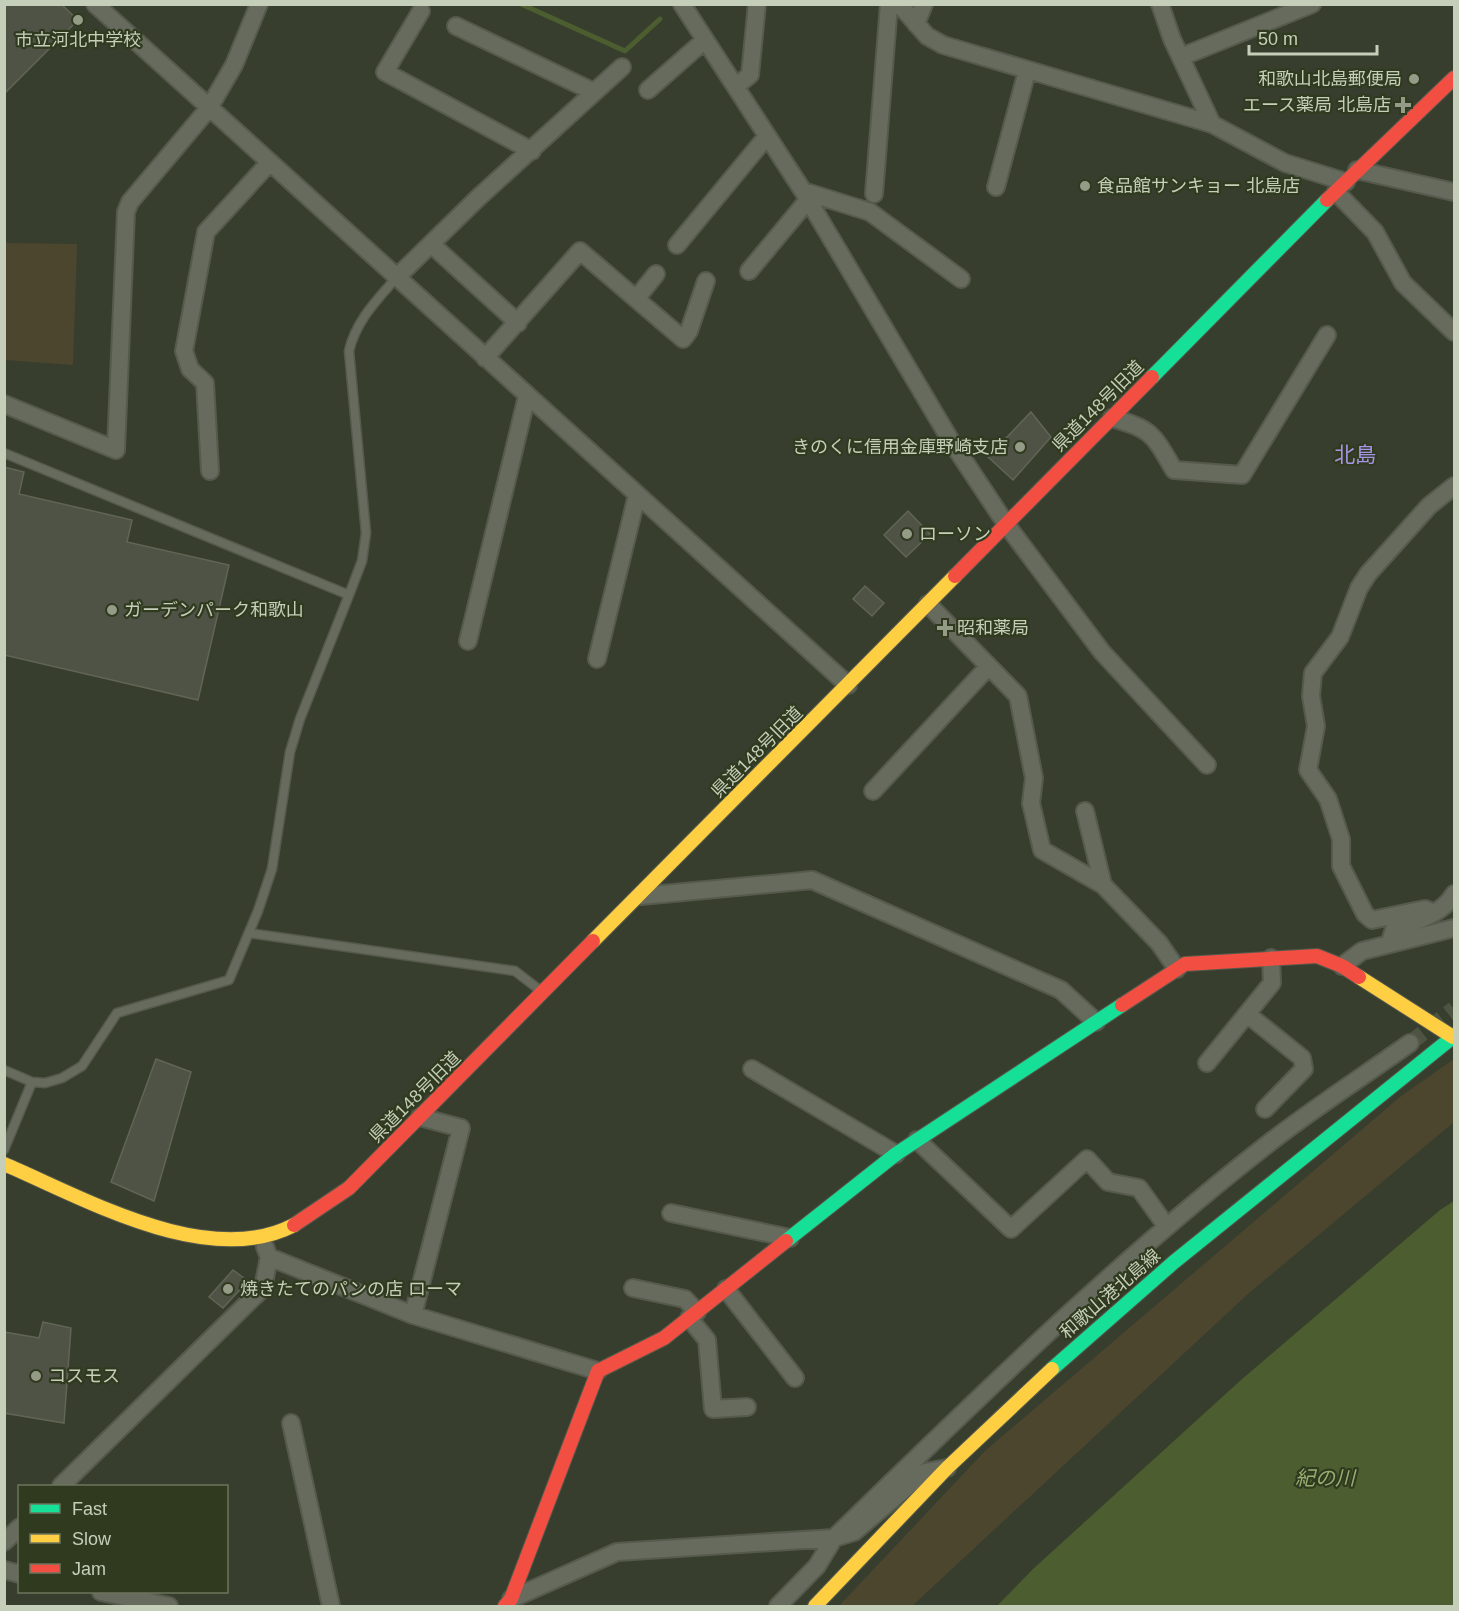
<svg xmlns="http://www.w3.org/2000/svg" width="1459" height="1611" viewBox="0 0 1459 1611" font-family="Arial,'Noto Sans JP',sans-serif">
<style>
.green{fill:#4c462f}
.water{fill:#4c5d2f}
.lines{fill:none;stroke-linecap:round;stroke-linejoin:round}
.stream{stroke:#4c5d2f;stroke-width:5}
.building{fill:#4e5345;stroke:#606556;stroke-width:1.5}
.street-tunnel{stroke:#4d5442;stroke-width:16;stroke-dasharray:16 8;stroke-linecap:butt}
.lane-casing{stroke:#555a4d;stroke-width:11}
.street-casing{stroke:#555a4d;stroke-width:20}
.fast-casing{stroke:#555a4d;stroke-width:16}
.slow-casing{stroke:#555a4d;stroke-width:16}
.jam-casing{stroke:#555a4d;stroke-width:16}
.lane{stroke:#666b5e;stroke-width:8}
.street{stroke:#666b5e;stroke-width:16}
.fast{stroke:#16e098;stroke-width:14}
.slow{stroke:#ffcf43;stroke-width:14}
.jam{stroke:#f24e42;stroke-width:14}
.poi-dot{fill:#949c88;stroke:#303a1f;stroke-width:2}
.labels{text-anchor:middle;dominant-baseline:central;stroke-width:4.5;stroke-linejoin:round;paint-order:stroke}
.poi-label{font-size:18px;fill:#c5ceb9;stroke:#303a1f;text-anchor:start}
.street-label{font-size:18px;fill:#c5ceb9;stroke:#303a1f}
.water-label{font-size:20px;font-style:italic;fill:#98ae70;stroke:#303a1f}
.quarter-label{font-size:21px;fill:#a594e6;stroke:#303a1f}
</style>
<rect width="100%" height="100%" fill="#383e2d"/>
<path class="green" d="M4,243L77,244L73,365L5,360Z
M1454,1059V1122L1249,1293L912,1606H839L985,1451L1400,1097Z"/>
<path class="water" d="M1454,1201V1606H997L1033,1569L1241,1380L1440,1210Z"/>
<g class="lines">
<path class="stream" d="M521,4L625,51L660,19"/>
</g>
<path class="building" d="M4,4H61L78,20L4,94Z
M1031,412L1051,437L1013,480L988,457Z
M4,467L24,472L19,494L132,520L127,542L229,565L198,700L4,655Z
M908,511L930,534L906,557L884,535Z
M865,586L884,603L872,616L853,599Z
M156,1059L191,1072L154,1201L111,1182Z
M233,1270L248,1281L223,1308L209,1297Z
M43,1322L71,1328L64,1423L4,1413V1332L39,1338Z"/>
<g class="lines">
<path class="street-tunnel" d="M1410,1043L1454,1009"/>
<g class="lane-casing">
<path id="lane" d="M4,453L349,595L362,561L366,533L349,351C356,321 376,301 396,278
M249,933L515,971L541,991
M4,1070L32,1082
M4,1150L32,1082L45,1083L62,1078L82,1066L117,1013L229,980L258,911L272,869L290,752L300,719L349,595"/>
</g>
<g class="street-casing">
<path id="street" d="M95,4L848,685
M682,4L803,191L951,441L1006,524L1102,652L1207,765
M899,4L927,36L943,45L1212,124L1285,163L1346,182
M1160,4L1172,39L1212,124
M421,11L385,72L532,151
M916,24L924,4
M456,26L594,92
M1181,57L1312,4
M736,86L750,75L757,4
M648,90L705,40
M1357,170L1454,192
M996,187L1027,71
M803,191L870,212L961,279
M1336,192L1375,232L1403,283L1454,332
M874,194L889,4
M431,244L518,323
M677,245L767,136
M749,271L808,200
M396,278L479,197L622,67
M636,299L656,274
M485,358L580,251L683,339L689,331L706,281
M4,404L116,450L126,212L130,202L209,108L234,65L259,4
M1112,418C1152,429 1153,434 1174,470L1242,475L1327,335
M210,471L205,383L190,369L184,351L206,232L270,162
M928,604L1018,696L1034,778L1031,803L1042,850L1103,885L1159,943L1177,969
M468,641L527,396
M597,659L637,495
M873,791L989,666
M1085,811L1103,885
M641,896L812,880L1061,990L1096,1022
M1434,913L1425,909L1372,920L1365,914L1341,866V839L1328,799L1308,770L1316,726L1311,696L1313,673L1340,637L1359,588L1368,574L1429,506L1454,486
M1390,942L1394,929C1416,921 1442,915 1454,894
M1342,966L1362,951L1454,928
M1247,1014L1302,1058L1304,1069L1265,1109
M1207,1063L1272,983L1271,958
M752,1069L896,1154
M917,1140L1011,1229L1087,1159L1108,1182L1139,1188L1167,1227
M671,1213L790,1238
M269,1257L413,1315L598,1371
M633,1288L685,1299L697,1312
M726,1289L795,1378
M413,1315L461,1128L420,1117
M689,1318L707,1340L713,1409L747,1407
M291,1423L331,1606
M61,1486L263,1288L269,1257L265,1247
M4,1542L20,1527
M4,1570L20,1574
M101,1592L169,1606
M511,1599L617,1552L834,1538L854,1532L925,1472L947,1468
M778,1606L817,1566L834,1538C975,1401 1117,1261 1273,1140C1317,1106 1365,1075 1410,1043"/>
</g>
<g class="fast-casing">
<path id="fast" d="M1152,377L1327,200
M786,1241L896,1154L1122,1005
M1052,1369L1174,1262L1454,1036"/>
</g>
<g class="slow-casing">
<path id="slow" d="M593,941L955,576
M1359,977L1453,1037
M4,1164C84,1198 208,1270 294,1225
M815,1606L947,1468L1052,1369"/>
</g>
<g class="jam-casing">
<path id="jam" d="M1327,200L1454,78
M955,576L1152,377
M1122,1005L1185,964L1317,956L1342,966L1359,977
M294,1225L349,1188L593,941
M505,1606L511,1599L598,1371L664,1338L786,1241"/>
</g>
<use href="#lane" class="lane"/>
<use href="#street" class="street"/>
<use href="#fast" class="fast"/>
<use href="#slow" class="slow"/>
<use href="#jam" class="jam"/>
</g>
<g class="poi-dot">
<circle cx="78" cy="20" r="6"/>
<circle cx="1414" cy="79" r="6"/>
<path d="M1400 96h6v6h6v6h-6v6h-6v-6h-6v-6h6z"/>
<circle cx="1085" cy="186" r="6"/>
<circle cx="1020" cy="447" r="6"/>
<circle cx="907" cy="534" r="6"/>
<circle cx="112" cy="610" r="6"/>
<path d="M942 619h6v6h6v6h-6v6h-6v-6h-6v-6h6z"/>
<circle cx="228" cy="1289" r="6"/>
<circle cx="36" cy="1376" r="6"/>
</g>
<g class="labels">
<g class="poi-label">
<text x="78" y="40" text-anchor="middle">市立河北中学校</text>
<text x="1402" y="79" text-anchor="end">和歌山北島郵便局</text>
<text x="1391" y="105" text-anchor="end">エース薬局 北島店</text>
<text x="1097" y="186">食品館サンキョー 北島店</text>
<text x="1008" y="447" text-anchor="end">きのくに信用金庫野崎支店</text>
<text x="919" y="534">ローソン</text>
<text x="124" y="610">ガーデンパーク和歌山</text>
<text x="957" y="628">昭和薬局</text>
<text x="240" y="1289">焼きたてのパンの店 ローマ</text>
<text x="48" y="1376">コスモス</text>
</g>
<g class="street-label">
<text transform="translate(1098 406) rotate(-45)">県道148号旧道</text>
<text transform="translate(757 752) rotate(-45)">県道148号旧道</text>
<text transform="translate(415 1097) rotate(-45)">県道148号旧道</text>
<text transform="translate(1110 1294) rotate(-41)">和歌山港北島線</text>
</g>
<g class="water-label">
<text x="1325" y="1478">紀の川</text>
</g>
<g class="quarter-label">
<text x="1355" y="454">北島</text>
</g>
</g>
<rect width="1459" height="1611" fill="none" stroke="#c5ceb9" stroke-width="12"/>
<rect x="18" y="1485" width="210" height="108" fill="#303a1f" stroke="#6c755d" stroke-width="1.5"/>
<rect x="30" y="1504" width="30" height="9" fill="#16e098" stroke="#6c755d" stroke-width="1.5"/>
<text x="72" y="1515" font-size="18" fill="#c5ceb9">Fast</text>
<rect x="30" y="1534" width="30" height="9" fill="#ffcf43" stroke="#6c755d" stroke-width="1.5"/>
<text x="72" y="1545" font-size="18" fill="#c5ceb9">Slow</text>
<rect x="30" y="1564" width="30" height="9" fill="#f24e42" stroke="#6c755d" stroke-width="1.5"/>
<text x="72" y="1575" font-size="18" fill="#c5ceb9">Jam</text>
<path d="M1249 45v9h128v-9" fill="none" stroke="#c5ceb9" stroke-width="3"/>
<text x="1258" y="45" font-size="18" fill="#c5ceb9" stroke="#303a1f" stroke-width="4.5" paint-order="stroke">50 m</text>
</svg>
